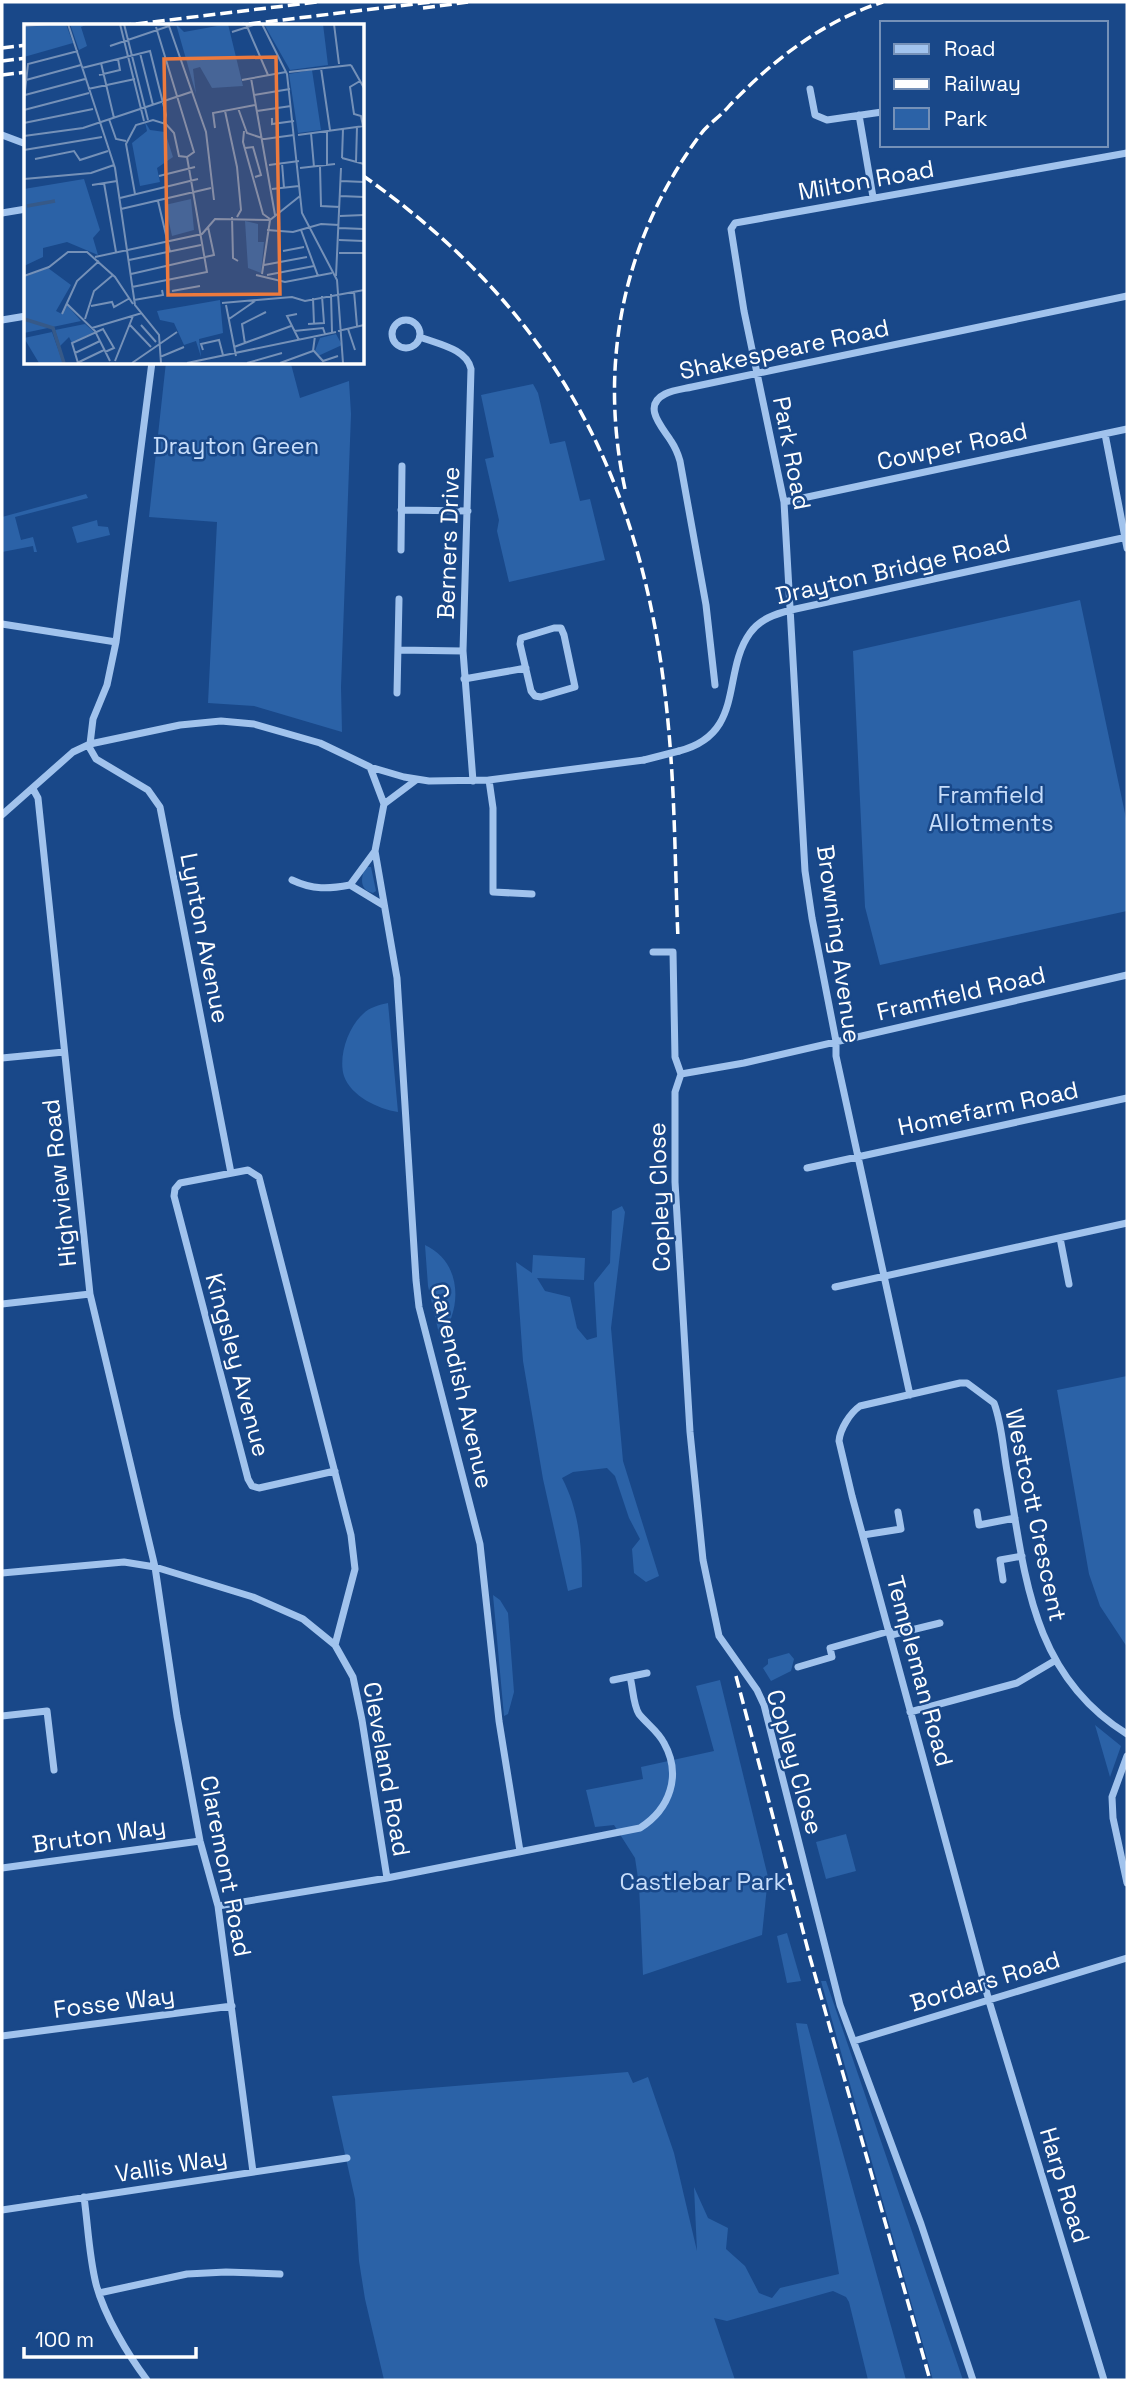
<svg xmlns="http://www.w3.org/2000/svg" width="1129" height="2382" viewBox="0 0 1129 2382" font-family="'Space Grotesk',sans-serif">
<style>
.green{fill:#2b62a7}
.lines{fill:none;stroke-linecap:round;stroke-linejoin:round}
.minor{stroke:#a1c3ed;stroke-width:7}
.rail{stroke:#fff;stroke-width:3.5;stroke-dasharray:12 5;stroke-linecap:butt}
.minor-bridge{stroke:#a1c3ed;stroke-width:7}
.labels{text-anchor:middle;dominant-baseline:central;stroke-width:5;stroke-linejoin:round;paint-order:stroke}
.street-label{font-size:24px;fill:#fff;stroke:#194889}
.park-label{font-size:24px;fill:#c7ddfa;stroke:#194889}
.inset-river{fill:none;stroke:#365988;stroke-width:3.5}
.inset-road{fill:none;stroke:#7591b8;stroke-width:2}
.view{fill:#ed7a3d;fill-opacity:0.15;stroke:#ed7a3d;stroke-width:3.5}
.inset-edge{fill:none;stroke:#fff;stroke-width:3.5}
</style>
<rect width="100%" height="100%" fill="#194889"/>
<path class="green" d="M166,362H295L291,364L300,398L349,381L351,414L341,687L342,732L254,706L208,703L217,522L149,517Z
M533,384L538,393L550,444L565,441L580,501L590,499L605,560L509,582L497,531L499,520L485,459L494,457L481,395Z
M86,494L88,498L15,517L21,540L33,537L37,552H34L33,546L2,552V517Z
M97,520L98,526L108,527L110,535L77,543L72,527Z
M1080,600L1127,823V911L880,965L865,907L853,651Z
M365,867H371L376,891L373,893C359,890 361,878 365,867Z
M388,1003L398,1112C378,1109 351,1096 344,1076C338,1057 348,1027 363,1014C370,1007 379,1005 388,1003Z
M622,1206L625,1212L611,1328L623,1461L659,1576L646,1582L634,1573L632,1549L640,1539L629,1518L615,1476L607,1468L573,1472L562,1478C580,1512 582,1549 582,1587L568,1591L543,1479L523,1361L516,1262L532,1273L533,1255L585,1258L584,1280L537,1278L545,1291L570,1297L577,1328L587,1340L597,1337L594,1283L610,1263L612,1211Z
M425,1245C462,1262 463,1309 440,1338L428,1286Z
M1127,1376V1647L1100,1606L1089,1574L1057,1390Z
M493,1595L500,1600L508,1613L514,1692L508,1714L504,1716Z
M789,1653L794,1659L791,1671L771,1681L763,1668L768,1664V1659Z
M720,1680L768,1877L762,1935L643,1975L639,1885L635,1858L614,1825L595,1827L586,1790L643,1779L641,1767L714,1751L696,1686Z
M1095,1725L1121,1746L1110,1777Z
M846,1834L856,1871L826,1879L816,1842Z
M787,1933L801,1981L787,1983L777,1936Z
M821,1981H826L963,2380H933Z
M796,2023L807,2024L906,2380H868L849,2302L846,2297L833,2291L727,2321L714,2318L735,2380H384L365,2299L359,2261L355,2199L332,2096L628,2072L633,2083L648,2077L674,2153L697,2251L694,2187L708,2218L728,2228L726,2249L745,2266L759,2293L772,2298L780,2288L839,2274Z"/>
<g class="lines">
<path class="minor" d="M810,89L815,115L827,120L882,112
M859,115L873,197
M2,135L26,144
M2,213L26,209
M2,320L26,316
M392 334a14 14 0 1 1 28 0a14 14 0 1 1-28 0Z
M420,337C438,344 467,349 471,369L463,651L473,781
M1105,434L1127,548
M784,502L1127,429
M401,510L468,511
M401,550L402,466
M2,624L116,642
M554,628H561L564,635L575,687L541,697L535,696L531,691L520,644L521,638Z
M398,650L463,651
M464,679L526,668
M715,685L706,605L680,461C678,454 675,447 671,441C663,428 641,406 665,394C673,390 683,389 692,387L1127,296
M397,693L399,599
M90,744L93,719L107,685L116,642L152,362
M88,745L96,759L148,790L160,807L231,1173
M679,751C746,734 721,673 750,633C760,619 775,614 791,610L1127,537
M370,767L384,804
M416,780L384,804L375,851L397,978L416,1280L419,1307L480,1544L499,1721L520,1851
M489,780L493,808V892L532,894
M33,789L38,798L90,1294L155,1567L177,1716L200,1841L218,1906L253,2172
M2,815L73,752L90,744L180,725L221,721L254,724L320,743L370,767L404,777L429,781L489,780L644,760
M292,880C313,890 329,889 350,885L383,905
M350,885L375,851
M653,952H673L675,1057L681,1074L675,1092V1182L690,1432L703,1560L719,1636L757,1690L764,1705L840,2005L921,2224L973,2380
M2,1058L64,1052
M681,1074L744,1063L1127,975
M807,1168L1127,1098
M1060,1238L1069,1284
M835,1287L1127,1223
M2,1304L90,1294
M910,1395L836,1056V1041L812,918L805,871L784,502L744,311L731,229L735,223L1127,153
M335,1471L259,1488L252,1486L248,1479L174,1196L175,1189L180,1183L248,1170L259,1177L351,1535L355,1569L335,1645
M977,1512L979,1525L1015,1518
M863,1535L901,1529L898,1512
M2,1573L124,1562L155,1567L253,1597L303,1619L335,1645L353,1677L362,1720L387,1878
M1003,1580L1000,1560L1022,1556
M891,1635L940,1623
M798,1667L832,1657L830,1648L890,1631
M613,1680L647,1673
M910,1712L1017,1683L1056,1660
M2,1716L47,1711L54,1770
M1127,1756L1112,1797L1113,1818L1127,1883
M2,1868L200,1841
M218,1906L387,1878L640,1828C670,1809 682,1775 664,1743C658,1731 647,1724 639,1714C633,1705 633,1687 630,1677
M2,2036L232,2006
M854,2041L1127,1958
M84,2197C88,2226 89,2256 96,2284C104,2315 128,2355 147,2380
M2,2210L347,2158
M99,2293L187,2274L226,2272L280,2274
M1104,2380L989,2001L852,1496L839,1441C840,1429 850,1413 860,1406L960,1383H967L994,1403C1002,1424 1003,1449 1007,1471C1025,1573 1030,1674 1127,1734"/>
<path class="rail" d="M423,8L468,2
M119,26L317,2
M232,26L431,2
M2,48L26,45
M2,61L26,58
M2,75L26,72
M362,175C559,313 646,486 668,722C675,794 675,867 678,939
M625,489C598,363 623,239 700,135C708,124 721,116 730,105C773,60 823,21 883,2
M736,1676L809,1954L930,2380"/>
<path class="minor-bridge" d="M644,760L679,751"/>
</g>
<g class="labels">
<g class="street-label">
<text transform="translate(866 180) rotate(-10)">Milton Road</text>
<text transform="translate(784 349) rotate(-12)">Shakespeare Road</text>
<text transform="translate(952 446) rotate(-12)">Cowper Road</text>
<text transform="translate(792 453) rotate(79)">Park Road</text>
<text transform="translate(448 543) rotate(-88)">Berners Drive</text>
<text transform="translate(893 569) rotate(-13)">Drayton Bridge Road</text>
<text transform="translate(205 938) rotate(79)">Lynton Avenue</text>
<text transform="translate(839 944) rotate(82)">Browning Avenue</text>
<text transform="translate(961 993) rotate(-13)">Framfield Road</text>
<text transform="translate(988 1108) rotate(-12)">Homefarm Road</text>
<text transform="translate(59 1183) rotate(-96)">Highview Road</text>
<text transform="translate(659 1197) rotate(-92)">Copley Close</text>
<text transform="translate(238 1365) rotate(75)">Kingsley Avenue</text>
<text transform="translate(462 1386) rotate(77)">Cavendish Avenue</text>
<text transform="translate(1036 1515) rotate(78)">Westcott Crescent</text>
<text transform="translate(920 1671) rotate(75)">Templeman Road</text>
<text transform="translate(795 1762) rotate(74)">Copley Close</text>
<text transform="translate(387 1769) rotate(80)">Cleveland Road</text>
<text transform="translate(99 1835) rotate(-8)">Bruton Way</text>
<text transform="translate(226 1866) rotate(79)">Claremont Road</text>
<text transform="translate(985 1981) rotate(-17)">Bordars Road</text>
<text transform="translate(114 2002) rotate(-7)">Fosse Way</text>
<text transform="translate(171 2165) rotate(-9)">Vallis Way</text>
<text transform="translate(1065 2185) rotate(73)">Harp Road</text>
</g>
<g class="park-label">
<text x="236" y="445">Drayton Green</text>
<text x="991" y="794">Framfield<tspan x="991" dy="28">Allotments</tspan></text>
<text x="703" y="1881">Castlebar Park</text>
</g>
</g>
<g transform="translate(24 24)">
<rect width="340" height="340" fill="#194889"/>
<path d="M42,0L49,19L0,33V3ZM46,0H64L57,3L63,22L55,26ZM152,0L160,8L204,0L219,62L188,64L176,43L169,45L172,70ZM240,0H299L304,41L266,46ZM288,46L297,106L274,109L265,50ZM121,98L126,106L141,108L149,133L133,144L136,158L116,162L108,119L123,107ZM60,155L76,206L69,214L74,231L43,218L19,224V233L0,242V165ZM167,175L170,206L148,212L141,181ZM221,197L234,200V218H240L237,249L224,244ZM24,244L47,261L32,287L38,290L43,281L57,297L0,309V253ZM196,276L199,309L175,315L177,333L172,317L160,321L150,299L136,296L133,287ZM61,300L70,308L48,319L45,313L36,322L31,306ZM28,308L39,339H15L0,314ZM312,310L318,321L294,332L291,327L296,314Z" fill="#2b62a7"/>
<path class="inset-river" d="M3,182L31,177M0,295L29,304L40,339"/>
<path class="inset-road" d="M44,0L91,144L111,281L135,311L137,339M96,0L120,97M100,0L124,96M222,0L244,51M238,0L263,50L278,189L313,256L319,339M310,0L315,40M0,2L26,0M132,3L170,128L163,133M208,8L233,0M86,22L145,2L182,108L190,176M116,29L129,81M77,39L90,94M327,41L340,64M58,44L126,27L142,91L140,99M297,44L306,106M265,48L327,41M75,51L96,46L94,35M227,54L251,191M2,56L57,41M218,56L262,48M336,57L326,63L330,90L337,92L339,102M64,65L111,55M1,71L61,55M230,71L266,65M0,76L4,40L54,27M214,84L223,109L241,115L270,111M0,86L65,69M201,87L213,143L217,186L213,193M233,87L267,82M248,94V100L270,97M85,95L92,115L102,117M0,99L69,85M191,104L189,89L231,81M220,107L219,118L239,190L246,195M303,107V141M287,109L290,143M274,111L340,102M0,112L59,104L167,68M221,124L229,123L237,151L231,153M0,126L78,113M318,134L319,105M318,134L340,140M11,135L50,127L56,136L84,127M332,138L333,103M258,139L260,164M245,141L275,137M296,142L297,182L316,183M276,144L311,140M135,152L171,143M0,155L67,149L90,141M317,157L340,158M80,159L92,228M68,161L93,157M248,165L275,162M111,170L102,120L112,101L129,96L142,100L150,109L155,132L163,133M316,172L340,173M96,174L174,155M134,177L146,228M97,185L187,164M316,192L340,191M208,193L209,234L214,237M315,204L340,205M243,206L269,208L297,200L315,201M277,206L294,252M315,216L340,217M259,227L280,223M315,229H340M71,233L178,210L191,195L246,196L276,172M105,236L177,221M240,241L283,233M107,250L190,231L184,203M238,250L246,196M232,251L261,258L308,249M243,251L290,242M0,252L25,243L44,228H63L91,253L109,280M312,252L317,144M108,263L183,248L163,133M148,267L176,262M330,267L333,302M307,270L308,308M289,274L290,300M110,276L139,271L138,266M198,279L268,273L281,277L340,266M43,280L71,307L86,337M202,281L212,332M67,282L88,278L90,283L106,274M38,290L53,257L75,237M273,290L263,292L275,316M61,295L70,267L89,251M205,295L231,277M284,300L300,299L298,272M106,301L127,323M117,301L132,318M68,304L118,289M324,305L331,326M270,307L299,304L301,310M314,307L340,301M221,320L218,300L242,288M210,323L267,302M179,326L177,320L195,316L199,331M289,326L299,337L314,332M51,329L76,317M136,333L160,323M91,337L109,292M53,339L80,326M54,339L48,319L79,305L90,324L81,328M108,339L153,308M163,339L312,308M223,339L258,329M256,339L289,327L291,312"/>
<path class="view" d="M252,33L256,270L144,271L140,35Z"/>
<rect width="340" height="340" class="inset-edge"/>
</g>
<rect width="1129" height="2382" fill="none" stroke="#ffffff" stroke-width="7"/>
<rect x="880" y="21" width="228" height="126" fill="#194889" stroke="#7591b8" stroke-width="2"/>
<rect x="894" y="44" width="35" height="10" fill="#a1c3ed" stroke="#7591b8" stroke-width="2"/>
<text x="944" y="56" font-size="21" fill="#ffffff">Road</text>
<rect x="894" y="79" width="35" height="10" fill="#ffffff" stroke="#7591b8" stroke-width="2"/>
<text x="944" y="91" font-size="21" fill="#ffffff">Railway</text>
<rect x="894" y="108" width="35" height="21" fill="#2b62a7" stroke="#7591b8" stroke-width="2"/>
<text x="944" y="126" font-size="21" fill="#ffffff">Park</text>
<path d="M24 2347v10h172v-10" fill="none" stroke="#ffffff" stroke-width="3.5"/>
<text x="35" y="2347" font-size="21" fill="#ffffff" stroke="#194889" stroke-width="5" paint-order="stroke">100 m</text>
</svg>
